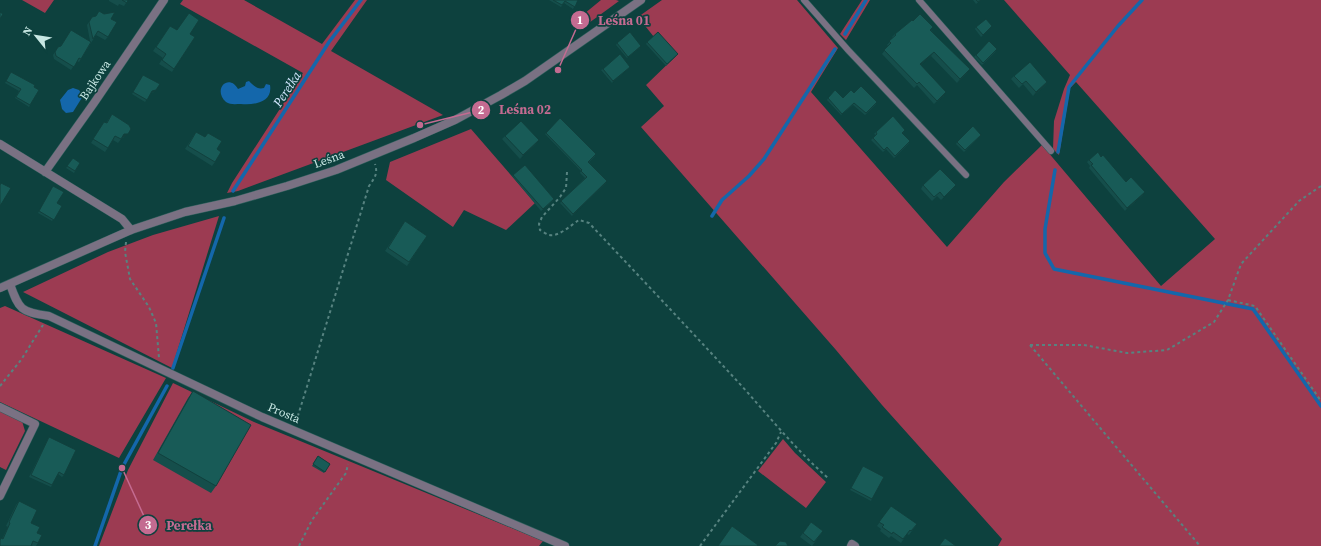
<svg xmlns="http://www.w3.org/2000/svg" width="1321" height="546" viewBox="0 0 1321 546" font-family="'Source Serif 4',serif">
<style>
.green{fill:#9c3b52}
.water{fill:#1467ab}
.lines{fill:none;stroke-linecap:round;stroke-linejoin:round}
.stream{stroke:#1467ab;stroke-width:3.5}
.service-casing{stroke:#2e5f5c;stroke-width:7}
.minor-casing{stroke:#2e5f5c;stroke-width:9}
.tertiary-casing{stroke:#2e5f5c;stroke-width:9}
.path{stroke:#578380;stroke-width:2;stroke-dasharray:3 3;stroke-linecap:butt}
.service{stroke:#7a7183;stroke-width:6}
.minor{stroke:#7a7183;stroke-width:8}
.tertiary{stroke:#7a7183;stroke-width:8}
.wall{fill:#154e4b}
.shaded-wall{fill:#11403d}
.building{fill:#185b57;stroke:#11403d}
.labels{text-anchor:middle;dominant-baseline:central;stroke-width:3.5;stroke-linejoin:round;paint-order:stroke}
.street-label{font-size:12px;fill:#c7e7e3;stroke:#0d413e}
.water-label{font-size:13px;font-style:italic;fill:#d1e6fd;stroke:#0d413e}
.leader{fill:none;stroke:#c46b91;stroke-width:1.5}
.callout-dot{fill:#c46b91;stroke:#0d413e;stroke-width:1.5}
.mark-label{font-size:12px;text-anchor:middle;font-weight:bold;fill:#fff}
.callout-label{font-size:13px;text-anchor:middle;font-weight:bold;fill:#c46b91;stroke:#0d413e;stroke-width:3.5;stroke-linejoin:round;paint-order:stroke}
</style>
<rect width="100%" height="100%" fill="#0d413e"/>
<path class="green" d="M22,0H54L45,13Z
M183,0H244L322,44L355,0H367L331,51L443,115L238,191L227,193L232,183L303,73L180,4Z
M601,0H616L619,1L582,28L573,23Z
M662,0H797L838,48L811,92L947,247L1004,182L1042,145L1161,286L1215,239L1076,82L1070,88L1059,155L1053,149L1054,121L1064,89L1070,75L1004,0H1321V546H998L1002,539L882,405L836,350L641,127L664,106L646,85L676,56L654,37L638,17Z
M862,0H870L846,40L840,34Z
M471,129L535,203L506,230L464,210L453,227L386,180L390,162Z
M219,216L172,368L23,292L108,252L153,235Z
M5,306L166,378L119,458L0,402V308Z
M173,383L254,422L543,541L539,546H99L128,470Z
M0,411L22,421L25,431L6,470L0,467Z
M783,439L795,453L826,482L806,508L758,471Z"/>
<path class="water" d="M249,81C253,85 257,90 264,88L266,84L270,85C273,103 254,105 241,104C236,104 230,105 226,102C212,89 229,73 238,89L245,86L246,82Z
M73,88L79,90L83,96L73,112L66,113L62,109L60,100L68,90Z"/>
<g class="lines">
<path class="stream" d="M845,34L866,0
M1058,152L1069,87L1118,26L1142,0
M1055,170L1045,229V253L1054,269L1253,309L1321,406
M233,191L329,42L361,0
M712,216L722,200L749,176L764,159L835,49
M173,368L224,218
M95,546L122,468L167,386"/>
<g class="service-casing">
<path id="service" d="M804,0L848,50L966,175
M919,0L1051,151"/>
</g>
<g class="minor-casing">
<path id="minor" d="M0,144L122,219L131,230
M45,172L94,103L164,0
M10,284C19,310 21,312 49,316L262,417L565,546
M0,407L35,424L0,496
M851,546L852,544L855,546"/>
</g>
<g class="tertiary-casing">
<path id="tertiary" d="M0,288L131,230L185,212L235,201L287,186L336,170L414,138L455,120L501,95L525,81L641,0"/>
</g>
<path class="path" d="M567,172L566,188L560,197L542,217L539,224L540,230C542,231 546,234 549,235C559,237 571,225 579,220L589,223C639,276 689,329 739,383C769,416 794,448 828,478
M126,242L125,252L130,279L149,307L156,323L159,358
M1228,300L1255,306L1321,401
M1030,345H1084L1127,353L1167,350L1214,322L1228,300L1241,264L1299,201L1321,186
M1030,345L1200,546
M0,386L21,360L43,325
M296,422L369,186C375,177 378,174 375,164
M299,546L312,520L346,473L348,464
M700,546L776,443L781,432"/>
<use href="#service" class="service"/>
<use href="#minor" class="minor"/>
<use href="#tertiary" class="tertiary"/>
</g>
<path class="wall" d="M109,0H128L124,6L119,4L118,6L109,1Z
M549,0H578L573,9L564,3L561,7Z
M973,0H981L976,4Z
M92,17L111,19L108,37L105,40L96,35L81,59L79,62L77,61L71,70L54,59L53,55L58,47L90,41L87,25Z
M913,21L931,30L967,73L957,83L931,56L921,65L944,96L934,104L917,85L914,88L882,54L888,46L887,45L893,38L892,37L895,34Z
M170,26L177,30L190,34L195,37L172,72L159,64L163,58L153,51Z
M992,26L981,37L975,29L976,27Z
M647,42L676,56L666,66L646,44Z
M617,43L640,48L627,58L616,45Z
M996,51L982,65L974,57L976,55Z
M629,68L612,83L601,70L603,69Z
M11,72L39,90L29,107L15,98L19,91L5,83Z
M143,75L155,92L151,93L145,102L132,94Z
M1014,76L1047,82L1045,86L1033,96L1023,84L1019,88L1011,79Z
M854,93L876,104L865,115L853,105L841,115L827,100L828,98H843Z
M112,114L125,137L122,138L118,143L113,140L105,152L91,143L104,122L106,123Z
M876,132H904L902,133L909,143L894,158L886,149L883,152L871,140L876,135L874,134Z
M208,133L217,149L215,162L212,166L185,149L194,135L205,137Z
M546,133L595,156L589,162L606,183L572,216L560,203L585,178L580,173L581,171L545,134Z
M981,135L964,152L956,144L957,142Z
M505,136L536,144L520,159L502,139Z
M1101,157L1126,182L1143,195L1125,211L1089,168L1090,166L1087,162L1089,160Z
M73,158L80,163L74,173L66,168Z
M513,175L553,201L541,211L512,176Z
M923,185H956L953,189L941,200L937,196L932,201L921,189Z
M53,186L57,203L62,206L52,221L38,213Z
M405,221L427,236L407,266L385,251Z
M193,391L216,486L211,493L153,460L188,398Z
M49,437L64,475L62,477L58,474L51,487L29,477Z
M318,456L330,464L324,473L312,466Z
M863,466L872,499L871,501L850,490Z
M19,501L37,533L38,543L36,546H33L31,545L0,546L2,539L8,527L6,526L16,505Z
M891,506L917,524L909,535L907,534L901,543L891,536L889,538L880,531L881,529L877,526Z
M811,522L823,531L812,546L800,537Z"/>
<path class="shaded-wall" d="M641,46L640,48L627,58L628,57Z
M934,52L931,56L918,68L920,64Z
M630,67L629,68L612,83L613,81Z
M970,69L967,73L957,83L960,79Z
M1047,82L1045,86L1033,96L1036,92Z
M156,90L155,92L150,93L152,91Z
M946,92L944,96L934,104Z
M124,134H128L125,137L121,138Z
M539,140L536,144L520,159L523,155Z
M607,181L606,183L572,216L573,214Z
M956,185L953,189L941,200Z
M1145,192L1143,195L1125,211L1127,208Z"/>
<path class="building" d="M122,0H128L127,3Z
M553,0H578L575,7L565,1L562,5Z
M976,0H981L978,2Z
M99,11L104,14L115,12L111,19L117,22L108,37L98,31L93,39L89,22L92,17L96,16Z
M0,12L3,14L0,19Z
M189,13L199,20L190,34L195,37L174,69L162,60L166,54L156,47L170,26L177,30Z
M920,14L933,27L930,30L970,69L960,79L934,52L920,64L946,92L937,101L919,82L917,84L884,50L891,43L889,41L896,35L895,34L912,20L913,21Z
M986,19L992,26L983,35L976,27Z
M71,30L91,42L81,59L79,58L74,67L56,56L55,52L58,47L61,46Z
M630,32L641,46L628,57L617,43Z
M658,32L678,54L667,64L647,42Z
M989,41L997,49L983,63L976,55Z
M620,54L630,67L613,81L603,69Z
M1030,62L1047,82L1036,92L1026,81L1022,84L1014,76Z
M11,72L35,85L34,87L39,90L30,105L16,97L21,89L6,81Z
M143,75L160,84L156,90L152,91L147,100L133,92Z
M861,86L877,102L866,113L854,103L842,114L828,98L835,90L843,98L851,90L854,93Z
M112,114L129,125L131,129L128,134H124L121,139L115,136L108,148L93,139L104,122L107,123Z
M893,116L905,130L902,133L910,141L895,156L887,147L884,150L873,138L877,134L876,132Z
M560,118L596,154L588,162L607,181L573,214L561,201L587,177L581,171L582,170L546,133Z
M521,121L539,140L523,155L505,136Z
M973,126L981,135L965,150L957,142Z
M196,132L205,137L208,133L222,141L217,149L221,152L215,162L188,146Z
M1098,152L1101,157L1103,155L1126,182L1131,177L1145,192L1127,208L1091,165L1093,164L1089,160Z
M73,158L80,163L75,171L67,166Z
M525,165L554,199L543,209L513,175Z
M940,169L956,185L944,197L940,192L934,197L923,185Z
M1,183L11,188L0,206V185Z
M53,186L64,192L57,203L62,206L54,220L39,211Z
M405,221L427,236L409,262L388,248Z
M193,391L251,425L216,486L158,453Z
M49,437L76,450L64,475L59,472L52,485L31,475Z
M318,456L330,464L325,472L313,464Z
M863,466L884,477L872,499L851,488Z
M19,501L37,510L31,523L40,527L37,533L42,535L38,543L33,541L31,546H0V540L1,538L3,539L10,523L9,522Z
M891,506L917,524L911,531L910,530L903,539L893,532L892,534L882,527L884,525L879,522Z
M811,522L823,531L814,542L803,533Z
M732,526L758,545L757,546H718Z
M945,538L956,546H939Z
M780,541L786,542L788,546H775Z"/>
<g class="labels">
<g class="street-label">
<text transform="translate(95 80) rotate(-56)">Bajkowa</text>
<text transform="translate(329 159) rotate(-20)">Leśna</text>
<text transform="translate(284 413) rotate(23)">Prosta</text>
</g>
<g class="water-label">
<text transform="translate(287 89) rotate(-57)">Perełka</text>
</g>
</g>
<path class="leader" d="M558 70L580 20M420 125L481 110M122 468L148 525"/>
<g class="callout-dot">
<circle cx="558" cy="70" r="4"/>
<circle cx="420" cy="125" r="4"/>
<circle cx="122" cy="468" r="4"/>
<circle cx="580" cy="20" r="10"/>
<circle cx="481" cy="110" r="10"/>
<circle cx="148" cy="525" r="10"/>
</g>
<g class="mark-label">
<text x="580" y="24">1</text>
<text x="481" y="114">2</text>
<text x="148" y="529">3</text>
</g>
<g class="callout-label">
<text x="624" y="25">Leśna 01</text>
<text x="525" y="114">Leśna 02</text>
<text x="189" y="530">Perełka</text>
</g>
<g transform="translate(36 36) rotate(300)" stroke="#0d413e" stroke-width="3" paint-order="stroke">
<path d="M0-3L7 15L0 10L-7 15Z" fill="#c7e7e3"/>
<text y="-6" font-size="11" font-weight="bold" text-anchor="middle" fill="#c7e7e3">N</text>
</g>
</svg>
